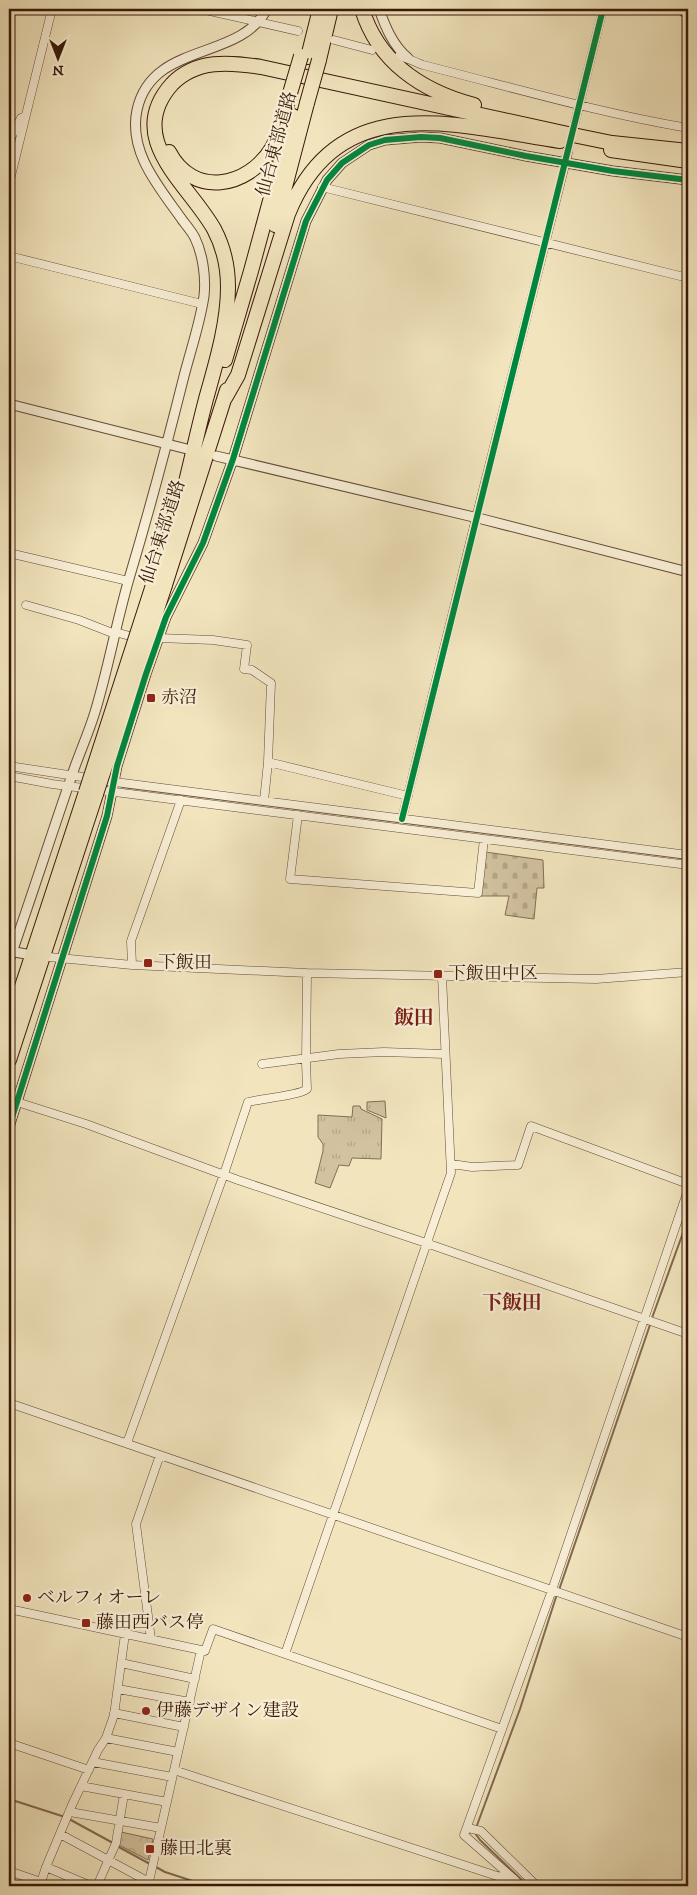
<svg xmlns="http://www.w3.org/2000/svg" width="697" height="1895" viewBox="0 0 697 1895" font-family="'IM FELL DW Pica','Noto Serif JP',serif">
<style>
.grass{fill:url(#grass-tufts);stroke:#856d54}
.cemetery{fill:url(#cemetery-stones);stroke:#856d54}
.park{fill:url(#park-crowns);stroke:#856d54}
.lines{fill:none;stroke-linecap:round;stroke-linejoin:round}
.stream{stroke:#826950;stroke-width:2}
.minor-tunnel{stroke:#cdbc9a;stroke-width:8;stroke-dasharray:8 4;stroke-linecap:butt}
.minor-casing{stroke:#664b36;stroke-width:9}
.tertiary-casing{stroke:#664b36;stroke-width:11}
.primary-casing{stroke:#381808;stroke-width:13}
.motorway-casing{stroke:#381808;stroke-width:16}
.minor{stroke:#f7eed5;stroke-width:8}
.tertiary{stroke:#f7eed5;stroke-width:9}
.primary{stroke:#f2e5be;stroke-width:11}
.motorway{stroke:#f2e5be;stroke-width:14}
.motorway-bridge-casing{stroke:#381808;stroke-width:16;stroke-linecap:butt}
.motorway-bridge{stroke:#f2e5be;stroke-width:14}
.cycleway-casing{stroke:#f7eed5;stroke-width:9}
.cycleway{stroke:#00873e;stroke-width:6}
.poi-dot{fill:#8f2418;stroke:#f7eed5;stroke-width:2}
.labels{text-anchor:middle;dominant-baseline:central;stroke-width:4.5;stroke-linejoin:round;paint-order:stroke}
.street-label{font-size:18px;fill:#381808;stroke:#f7eed5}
.poi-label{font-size:18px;fill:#381808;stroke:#f7eed5;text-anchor:start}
.quarter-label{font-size:20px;font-weight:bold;fill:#7a1f14;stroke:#f7eed5}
</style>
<defs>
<pattern id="grass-tufts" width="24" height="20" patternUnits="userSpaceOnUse" patternTransform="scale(1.25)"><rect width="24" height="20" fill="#d2c29f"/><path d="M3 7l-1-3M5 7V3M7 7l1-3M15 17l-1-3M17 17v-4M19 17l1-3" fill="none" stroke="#b5a687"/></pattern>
<pattern id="cemetery-stones" width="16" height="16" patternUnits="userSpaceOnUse" patternTransform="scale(1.25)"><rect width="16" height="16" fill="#d2c29f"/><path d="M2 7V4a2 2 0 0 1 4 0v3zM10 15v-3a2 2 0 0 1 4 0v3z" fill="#b5a687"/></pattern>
<pattern id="park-crowns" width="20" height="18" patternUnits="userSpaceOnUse" patternTransform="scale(1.25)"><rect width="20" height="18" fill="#d2c29f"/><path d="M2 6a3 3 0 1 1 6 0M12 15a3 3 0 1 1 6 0" fill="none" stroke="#b5a687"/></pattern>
</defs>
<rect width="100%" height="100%" fill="#f2e5be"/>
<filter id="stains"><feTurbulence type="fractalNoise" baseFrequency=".004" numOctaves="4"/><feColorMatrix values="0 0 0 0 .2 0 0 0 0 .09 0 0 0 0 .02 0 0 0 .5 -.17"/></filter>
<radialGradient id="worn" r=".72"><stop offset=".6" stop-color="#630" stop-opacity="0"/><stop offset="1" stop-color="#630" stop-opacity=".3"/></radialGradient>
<path class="grass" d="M385,1101L386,1118L367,1110V1102Z
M353,1106H360L361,1109L382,1119L381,1159L352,1158L349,1166L339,1165L330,1188L315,1183L323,1151V1144L318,1137V1115L352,1117Z"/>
<path class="cemetery" d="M485,852L543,860L544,888H537L534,919L505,915L509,896H481Z"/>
<path class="park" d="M121,1832L153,1839L148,1860L119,1845Z"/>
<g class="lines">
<path class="stream" d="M122,787L688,859
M652,1318L688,1219
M559,1590L651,1322
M9,1799L65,1817
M69,1819L113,1843
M476,1828L520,1709L557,1594
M475,1833L480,1840L528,1886
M117,1846L150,1864
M154,1866L165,1872L208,1886"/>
<path class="minor-tunnel" d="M568,153L575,122"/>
<g class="minor-casing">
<path id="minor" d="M201,9L298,31
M334,40L372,50
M399,56C408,58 415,62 423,65C511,87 599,113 688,128
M575,122L603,9
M9,141L21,118L23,117
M9,184L52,9
M322,187L688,278
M9,256L202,304
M9,553L128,581
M26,605L79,620L115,634
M115,632L137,638
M158,638L213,640L247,645L244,669L252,670L271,683L268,762L264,801
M268,762L408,796
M9,766L115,782L688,855
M9,776L52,784L688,865
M298,815L290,879L478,893L484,839
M402,819L476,518L568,153
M49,957L132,965L307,973L596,979L688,972
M132,965L131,941L181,800
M262,1064L339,1054L384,1052L444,1054
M17,1102L86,1124L238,1180L426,1243L688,1334
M452,1164L472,1167L518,1165L531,1126L688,1184
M9,1403L688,1637
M127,1443L224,1174L248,1102C260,1099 301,1095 307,1089L306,1062L307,973
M9,1609L201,1650L148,1886
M151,1639L136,1524L160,1455
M201,1650L205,1651L213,1629L502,1729
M285,1654L451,1173L442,976
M121,1663L195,1679
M118,1689L190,1702
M114,1713L184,1727
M106,1738L178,1752
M9,1743L89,1770
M93,1762L172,1777
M174,1770L497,1876L514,1879L521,1886
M81,1786L167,1802
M70,1812L161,1828
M468,1828L481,1831L537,1886
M60,1834L149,1882
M46,1867L72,1805L98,1750L106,1738L114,1715L125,1634
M9,1871L41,1882L46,1867L91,1886
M514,1879L464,1835L552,1590L688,1190
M97,1886L116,1843L124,1794"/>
</g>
<g class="tertiary-casing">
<path id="tertiary" d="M379,9C385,26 393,46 408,58
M9,404L187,449
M216,456L482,519L688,572
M9,951L26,954
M9,961C30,901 50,839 71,778C78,756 88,735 95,712C109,666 117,618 131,572C150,508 167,444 183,380C190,352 200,324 204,296C206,278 203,255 195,238C192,232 187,226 183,221C160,188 128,153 137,110C152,41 239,62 267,9
M9,1127L107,816L117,766L146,674L166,617L203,543L233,459L306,221L327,180L342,163L369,145L385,140L421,137L440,138L526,156L613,171L688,180"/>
</g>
<g class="primary-casing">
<path id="primary" d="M683,9L688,14"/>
</g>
<g class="motorway-casing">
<path id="motorway" d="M362,9C378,62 422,91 474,105
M308,57L320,9
M319,60L331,9
M611,150L688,161
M169,152C193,198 248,188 272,148C281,133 284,115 288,100
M275,225L307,103
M225,360L251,271L293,116
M225,398L238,375L288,214C339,88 455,125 560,141
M181,502C190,467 197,433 206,399C216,363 228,324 228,287C228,267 223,246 214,229C189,184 123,139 172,84C196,59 230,62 261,67L568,134L612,143L688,151
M154,582L184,493
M165,585L227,390
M9,1026L86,792
M9,1060L96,794"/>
</g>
<use href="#minor" class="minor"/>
<use href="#tertiary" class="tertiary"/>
<use href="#primary" class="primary"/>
<use href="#motorway" class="motorway"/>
<g class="motorway-bridge-casing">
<path id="motorway-bridge" d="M288,100L301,56
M307,103L319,60
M86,792L154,582
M96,794L165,585"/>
</g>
<use href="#motorway-bridge" class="motorway-bridge"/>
<g class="cycleway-casing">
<path id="cycleway" d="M402,819L603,9
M9,1127L107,816L117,766L146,674L166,617L203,543L233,459L306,221L327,180L342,163L369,145L385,140L421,137L440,138L526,156L613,171L688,180"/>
</g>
<use href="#cycleway" class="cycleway"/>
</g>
<g class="poi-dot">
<rect x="146" y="693" width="10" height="10" rx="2.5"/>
<rect x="143" y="958" width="10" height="10" rx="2.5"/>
<rect x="433" y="969" width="10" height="10" rx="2.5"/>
<circle cx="27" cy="1598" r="5"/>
<rect x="81" y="1618" width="10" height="10" rx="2.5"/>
<circle cx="146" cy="1711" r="5"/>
<rect x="145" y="1844" width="10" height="10" rx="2.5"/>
</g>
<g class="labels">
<g class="street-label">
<text transform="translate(277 144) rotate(-75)">仙台東部道路</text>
<text transform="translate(163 532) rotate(-72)">仙台東部道路</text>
</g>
<g class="poi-label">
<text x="161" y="698">赤沼</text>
<text x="158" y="963">下飯田</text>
<text x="448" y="974">下飯田中区</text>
<text x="37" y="1598">ベルフィオーレ</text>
<text x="96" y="1623">藤田西バス停</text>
<text x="156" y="1711">伊藤デザイン建設</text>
<text x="160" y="1849">藤田北裏</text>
</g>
<g class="quarter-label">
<text x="414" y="1018">飯田</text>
<text x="512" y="1303">下飯田</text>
</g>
</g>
<rect width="697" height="1895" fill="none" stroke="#f2e5be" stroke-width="30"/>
<rect x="10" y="10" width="677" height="1875" fill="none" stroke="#381808" stroke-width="2.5"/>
<rect x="15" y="15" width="667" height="1865" fill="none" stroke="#381808"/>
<g transform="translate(58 58) rotate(180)" stroke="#f7eed5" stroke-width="4" paint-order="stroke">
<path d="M0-4L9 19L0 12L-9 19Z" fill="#381808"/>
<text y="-8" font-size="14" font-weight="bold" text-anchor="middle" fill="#381808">N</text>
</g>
<rect width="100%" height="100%" filter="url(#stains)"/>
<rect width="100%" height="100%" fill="url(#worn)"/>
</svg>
